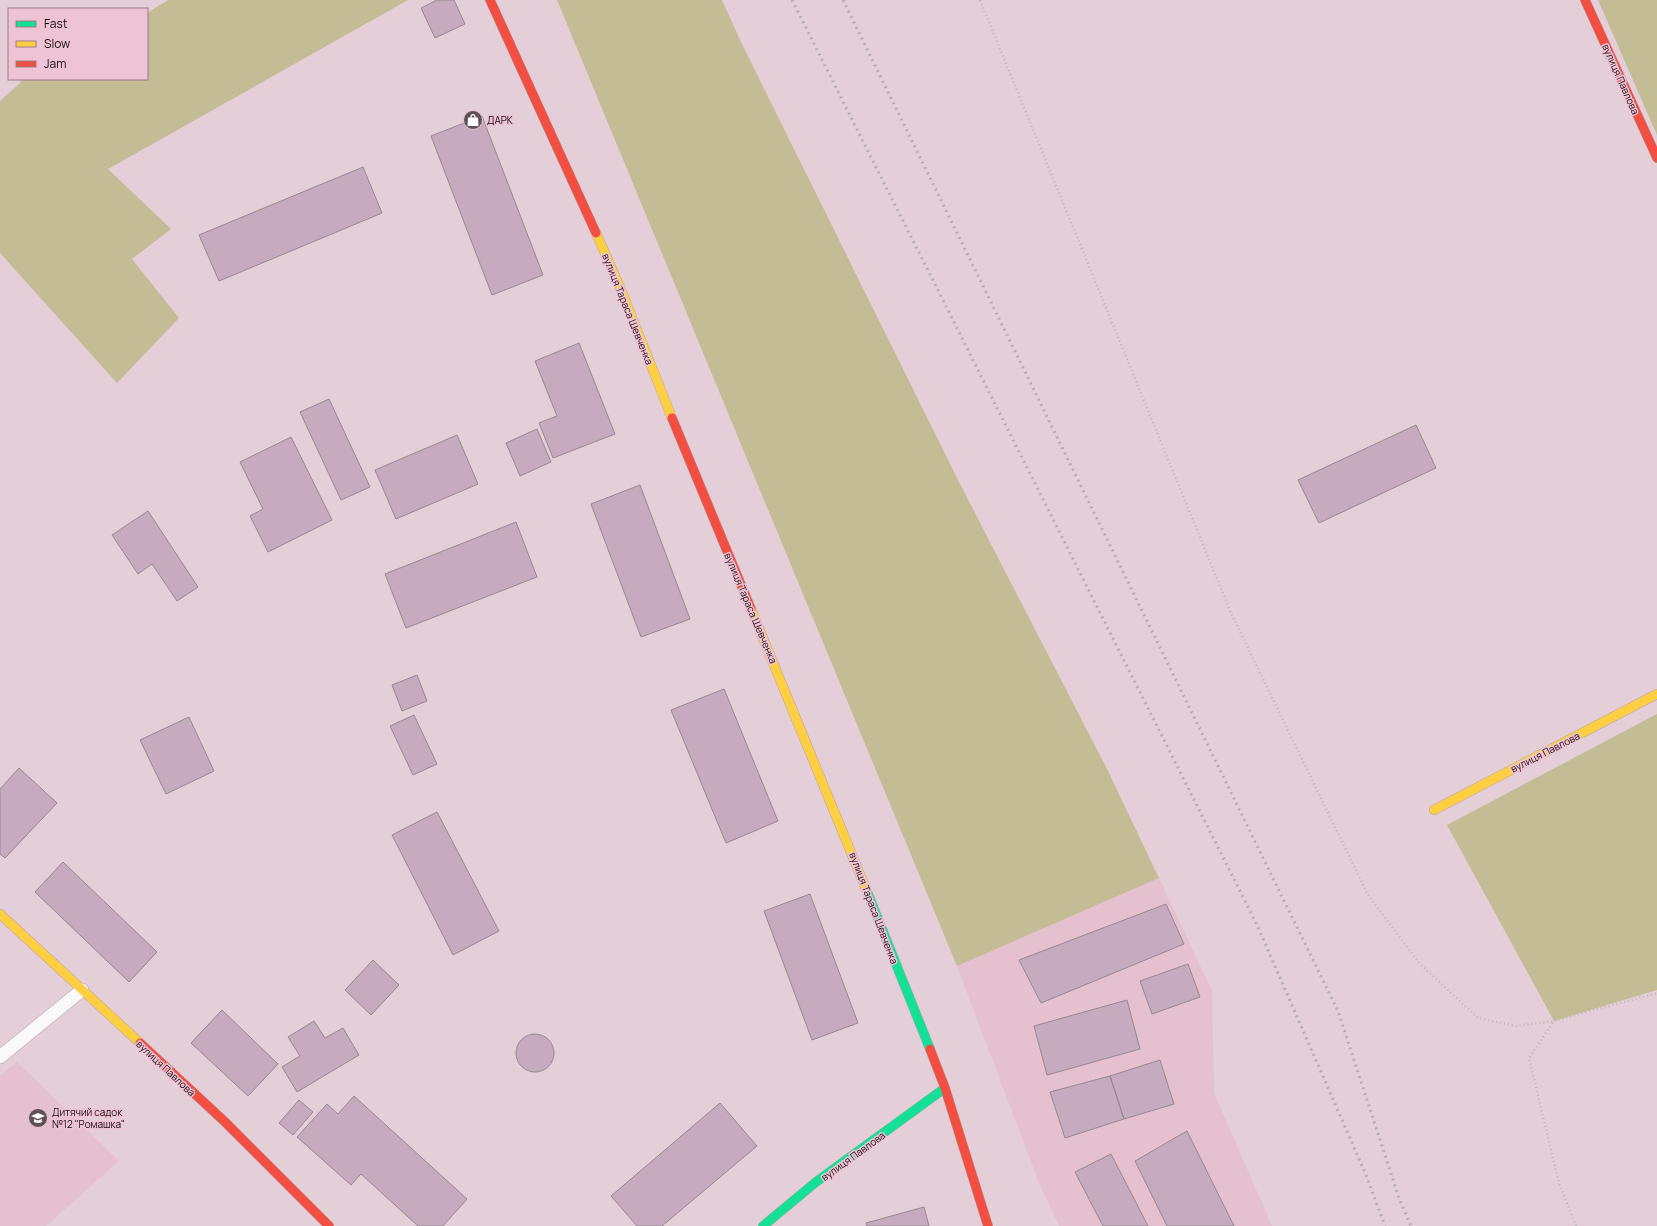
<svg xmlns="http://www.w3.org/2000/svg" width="1657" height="1226" viewBox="0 0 1657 1226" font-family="Manrope,sans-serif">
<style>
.built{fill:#e5c0cf}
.green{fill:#c4bc95}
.building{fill:#c5abbd;stroke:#978891}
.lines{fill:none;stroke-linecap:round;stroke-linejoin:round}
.lane-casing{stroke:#b5a4aa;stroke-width:14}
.fast-casing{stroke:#b5a4aa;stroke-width:10}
.slow-casing{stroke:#b5a4aa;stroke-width:10}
.jam-casing{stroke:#b5a4aa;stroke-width:10}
.path{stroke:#bfb7ba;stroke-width:2.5;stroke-dasharray:1 3;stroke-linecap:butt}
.lane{stroke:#fbf8f9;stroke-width:13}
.fast{stroke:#16e098;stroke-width:9}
.slow{stroke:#ffcf43;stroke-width:9}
.jam{stroke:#f24e42;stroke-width:9}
.rail{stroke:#b5afb2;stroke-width:3;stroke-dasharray:2 4;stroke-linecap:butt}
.labels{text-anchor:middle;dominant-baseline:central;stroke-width:3;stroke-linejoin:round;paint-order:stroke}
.street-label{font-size:10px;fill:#190c12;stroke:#eec4d5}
.poi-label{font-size:10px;fill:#190c12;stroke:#eec4d5;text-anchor:start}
</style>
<rect width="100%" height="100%" fill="#e4ced7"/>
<path class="built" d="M1159,878L1212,991L1214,1093L1272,1226H1059L1039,1183L957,966Z
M17,1062L119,1161L46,1226H0V1076Z"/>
<path class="green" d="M168,0H408L108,169L171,229L132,259L179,318L117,383L0,253V101L19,84L23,79H147V13Z
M557,0H722L741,42L958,480L1108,771L1159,878L957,966Z
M1598,0H1657V135Z
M1657,714V990L1554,1021L1447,825Z"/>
<path class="building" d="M437,0H454L465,24L435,38L421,8Z
M482,116L543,275L492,295L431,136Z
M363,167L382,213L219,281L199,235Z
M579,343L615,434L553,458L539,423L557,416L535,361Z
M329,399L370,487L341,500L300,412Z
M1416,425L1436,468L1319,523L1298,480Z
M537,429L551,462L520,476L506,443Z
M457,435L478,484L396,519L375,470Z
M291,437L332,520L268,552L250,516L263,509L240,462Z
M640,485L690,619L641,637L591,504Z
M148,511L198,587L177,601L152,564L138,574L112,535Z
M516,522L537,577L406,628L385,574Z
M417,675L427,701L402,711L392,685Z
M724,689L778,821L726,843L671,710Z
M414,715L437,764L413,775L390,726Z
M189,717L214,771L166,794L140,740Z
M19,768L57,803L5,858L0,854V789Z
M437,812L499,931L453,955L392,835Z
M63,862L157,952L129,982L35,892Z
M810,894L858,1023L812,1040L764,911Z
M1166,904L1184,944L1041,1003L1019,960Z
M373,960L399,985L371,1015L345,990Z
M1188,964L1200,997L1152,1014L1140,981Z
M1127,1000L1140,1049L1047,1075L1034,1026Z
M222,1010L278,1064L248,1096L191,1043Z
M314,1021L325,1038L343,1028L359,1055L297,1092L282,1067L300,1056L288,1037Z
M516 1053a19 19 0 1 1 38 0a19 19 0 1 1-38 0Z
M1160,1060L1174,1104L1124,1119L1110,1076Z
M1110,1076L1124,1119L1065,1138L1050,1092Z
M354,1096L467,1199L443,1226H418L361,1174L351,1185L297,1137L327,1104L338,1114Z
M299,1100L313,1112L293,1135L279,1123Z
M720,1103L757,1146L662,1226H637L611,1196Z
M1187,1131L1234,1226H1167L1135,1161Z
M1111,1154L1148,1226H1103L1075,1172Z
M924,1207L929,1226H867L866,1223Z"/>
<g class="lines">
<g class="lane-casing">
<path id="lane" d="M0,1057L82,990"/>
</g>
<g class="fast-casing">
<path id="fast" d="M866,889L930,1049
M763,1226L816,1182L945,1088"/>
</g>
<g class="slow-casing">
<path id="slow" d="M596,233L619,285L672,418
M751,609L866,889
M1434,810L1657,694
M0,914L140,1043"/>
</g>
<g class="jam-casing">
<path id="jam" d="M490,0L596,233
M1585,0L1657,158
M672,418L751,609
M140,1043L224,1121L329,1226
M930,1049L945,1088L988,1226"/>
</g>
<path class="path" d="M980,0L1231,613L1368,895L1420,964L1478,1018L1516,1026L1554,1021
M1576,1226L1559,1183L1529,1058L1554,1021L1657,993"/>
<use href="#lane" class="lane"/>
<use href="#fast" class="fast"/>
<use href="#slow" class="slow"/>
<use href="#jam" class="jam"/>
<path class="rail" d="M792,0L1257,925L1366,1175L1385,1226
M843,0L1338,1011L1400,1201L1411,1226"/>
</g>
<defs>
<g id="shop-disc" transform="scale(1)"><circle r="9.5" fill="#605057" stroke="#eec4d5"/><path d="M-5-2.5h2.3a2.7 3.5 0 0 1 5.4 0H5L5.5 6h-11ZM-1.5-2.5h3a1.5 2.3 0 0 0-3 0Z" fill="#fff"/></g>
<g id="school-disc" transform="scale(1)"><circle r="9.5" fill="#605057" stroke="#eec4d5"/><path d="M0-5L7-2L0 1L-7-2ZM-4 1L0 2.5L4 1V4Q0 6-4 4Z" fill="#fff"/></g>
</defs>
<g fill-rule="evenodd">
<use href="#shop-disc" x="473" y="120"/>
<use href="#school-disc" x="38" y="1118"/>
</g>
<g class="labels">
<g class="street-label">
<text transform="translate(1621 79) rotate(66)">вулиця Павлова</text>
<text transform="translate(628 309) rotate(68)">вулиця Тараса Шевченка</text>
<text transform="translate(751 608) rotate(67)">вулиця Тараса Шевченка</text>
<text transform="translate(1545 752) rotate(-27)">вулиця Павлова</text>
<text transform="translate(874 908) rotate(69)">вулиця Тараса Шевченка</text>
<text transform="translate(166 1068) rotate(43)">вулиця Павлова</text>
<text transform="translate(853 1156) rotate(-36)">вулиця Павлова</text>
</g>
<g class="poi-label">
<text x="487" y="120">ДАРК</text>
<text x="52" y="1112">Дитячий садок<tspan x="52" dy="12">№12 "Ромашка"</tspan></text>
</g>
</g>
<rect x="8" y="8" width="140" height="72" fill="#eec4d5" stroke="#997a87"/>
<rect x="16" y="21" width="20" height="6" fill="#16e098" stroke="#997a87"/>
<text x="44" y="28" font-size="12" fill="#190c12">Fast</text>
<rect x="16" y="41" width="20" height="6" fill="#ffcf43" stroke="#997a87"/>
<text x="44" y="48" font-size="12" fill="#190c12">Slow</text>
<rect x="16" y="61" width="20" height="6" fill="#f24e42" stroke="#997a87"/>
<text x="44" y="68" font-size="12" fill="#190c12">Jam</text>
</svg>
